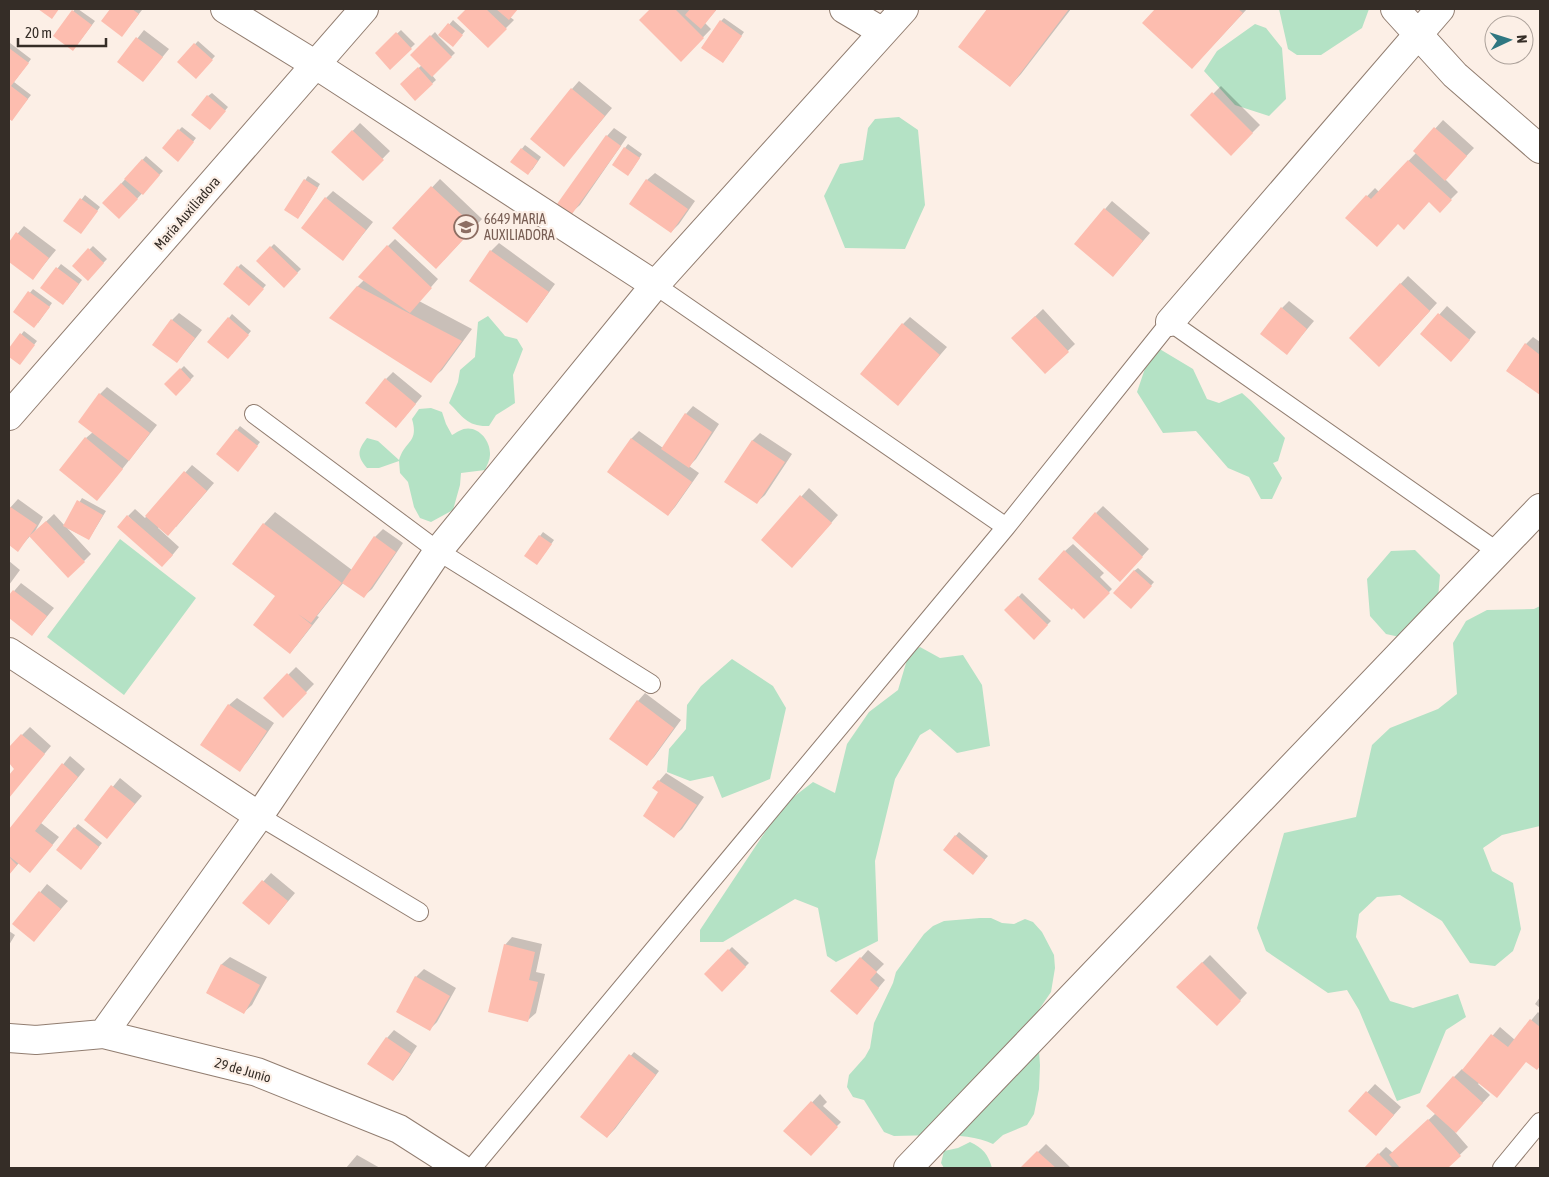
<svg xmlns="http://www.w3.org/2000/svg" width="1549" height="1177" viewBox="0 0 1549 1177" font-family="'Asap Condensed',sans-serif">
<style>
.green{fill:#b4e2c5}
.shadow{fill:#0003}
.building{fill:#fdbdaf}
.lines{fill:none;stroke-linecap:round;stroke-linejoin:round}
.service-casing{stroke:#917d70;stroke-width:20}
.minor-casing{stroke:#917d70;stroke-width:30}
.service{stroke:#fff;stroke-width:18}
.minor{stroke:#fff;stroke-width:28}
.labels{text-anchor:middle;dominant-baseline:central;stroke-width:4.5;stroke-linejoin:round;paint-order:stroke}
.street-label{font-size:14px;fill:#352d27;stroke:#fcefe6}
.education-label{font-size:14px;fill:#785e54;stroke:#fcefe6;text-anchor:start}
</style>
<rect width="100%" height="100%" fill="#fcefe6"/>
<path class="green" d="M1279,9H1369L1362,28L1321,55H1297L1288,49Z
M1255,24L1266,28L1282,48L1286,99L1269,116L1235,105L1204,71L1217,51Z
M899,117L918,130L925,205L905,249L845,248L824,196L840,164L863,160L868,128L875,119Z
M488,316L505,336L517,339L523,349L513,375L515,403L496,415L489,426C468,427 463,417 449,403L458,382L460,370L475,357L478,322Z
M1153,345L1193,369L1207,399L1219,403L1242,393L1251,401L1285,438L1278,461L1273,463L1282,478L1272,499H1261L1249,477L1228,468L1196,431L1163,433L1137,392Z
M431,408L442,412L446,424L452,435C455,434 456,432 459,431C475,422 491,439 490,455C490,460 487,465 485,470L461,473L460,485L453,510L431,522L420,518L414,507L408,482L400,473L399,461L379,468H367C357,456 357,451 367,438L378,441L399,460C405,440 419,443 412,419L419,409Z
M120,539L196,598L124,695L47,637Z
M1415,550L1440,575L1437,610L1404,638L1386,634L1370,616L1367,579L1391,551Z
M1540,606V826L1502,835L1483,848L1492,871L1513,883L1521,929L1513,951L1495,966L1470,963L1442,921L1400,895L1377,897L1359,914L1356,937L1390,1001L1413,1008L1458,994L1466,1017L1446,1030L1420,1093L1397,1101L1359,1010L1347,990L1328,993L1266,951L1257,928L1284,833L1356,817L1372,745L1390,728L1438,709L1457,694L1453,643L1466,621L1487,610L1534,609Z
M920,647L940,658L963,655L982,685L990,746L957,753L930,729L920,735L895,779L875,861L878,941L836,962L827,956L818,908L795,899L723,942H700V930L783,805L813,782L835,793L847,744L869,712L898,690L909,653Z
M732,659L773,686L786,708L770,779L722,798L713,776L690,781L667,772L669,749L686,729L687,705L701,686Z
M980,918H991L1002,923L1014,924L1025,919L1033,922L1042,932L1054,955L1055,968L1051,992L1036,1014L1033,1026L1039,1051L1040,1065L1039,1089L1034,1114L1027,1125L1003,1135L993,1144C966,1131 925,1136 894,1136L884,1132L864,1100L853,1097L847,1087L849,1075L865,1057L870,1048L874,1023L893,983L896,972L924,934L933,926L944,921Z
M970,1142C983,1148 988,1154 992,1168H944L941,1163L944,1151L958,1148Z"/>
<path class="shadow" d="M75,9H78L95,21L76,46L54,36Z
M112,9H140L142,10L125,32L103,21Z
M468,9H517L510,17L514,20L488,46L459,18Z
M652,9L691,10L717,9L705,23L711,29L681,60L641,20Z
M988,9H1071L1021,74L1010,86L959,47Z
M1157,9H1247L1203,56L1144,22Z
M724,18L744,32L726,58L721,21Z
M453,20L465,31L456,42L440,36L439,37L455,53L432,75L436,80L415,99L401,84L422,65L412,55L435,32L439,37Z
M144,30L169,49L143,81L119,62Z
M401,30L415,44L390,68L376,53Z
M198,41L215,56L196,77L179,62Z
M10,43L31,59L14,82L31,95L12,119L9,117V87L11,84L9,82Z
M579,81L612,108L571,157L572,89Z
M1221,86L1260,125L1231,154L1192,115Z
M212,93L228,107L213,125L208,96Z
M1443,120L1474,148L1445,179L1458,192L1447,203L1429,201L1398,223L1347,217L1375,188L1379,192L1416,153L1415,151Z
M360,123L390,151L363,179L333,152Z
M182,127L196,138L181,157L179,130Z
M614,128L627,137L580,205L572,212L607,136Z
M628,144L642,154L631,171L625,148Z
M525,145L541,157L532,170L512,161Z
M146,156L163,171L119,218L104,203Z
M655,173L695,201L679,224L671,232L647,180Z
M308,176L320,184L301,214L286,209Z
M440,179L482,219L444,260L394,228Z
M333,191L373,222L343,259L326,198Z
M85,195L100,207L84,229L65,221Z
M1112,201L1150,233L1120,268L1075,244Z
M24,226L56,250L33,278L9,260V244Z
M395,239L438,279L419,301L472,329L442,370L430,381L357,287L364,280L388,246Z
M499,243L555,284L534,313L526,321L471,280L491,251Z
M274,244L301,269L284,286L257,261Z
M93,246L107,259L88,279L73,266Z
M61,264L82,280L67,300L42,288Z
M241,264L266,285L252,301L238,267Z
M1408,276L1437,303L1387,358L1350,338Z
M33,289L52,303L38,323L15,311Z
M1289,301L1314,321L1287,353L1282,308Z
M1447,306L1476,332L1459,352L1422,334Z
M1043,309L1075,344L1045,373L1021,330Z
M179,313L202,330L177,362L172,320Z
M232,314L251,331L232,354L229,318Z
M910,317L947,347L898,404L903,324Z
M24,331L37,341L19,364L9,356V350Z
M1533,337L1540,342V394L1507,370L1526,344Z
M184,366L194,376L176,394L166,384Z
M393,372L422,396L403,419L386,379Z
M107,387L157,425L104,492L86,438L93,432L100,394Z
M693,406L719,424L696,459L689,466L699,473L675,507L668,515L608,472L632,438L639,431L663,448L686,414Z
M240,426L260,442L241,467L218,454Z
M760,433L792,454L765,495L757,502L726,482L753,440Z
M192,465L214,483L176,527L159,526L158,528L179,547L170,558L128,516L135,509L145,518Z
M809,488L838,515L800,559L763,540Z
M82,498L106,511L89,539L67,528L91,554L84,561L30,536L18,550L9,544V509L18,499L43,517L34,533L54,514L65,526Z
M1103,506L1149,549L1128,572L1096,513Z
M275,512L352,570L375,537L383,529L403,543L372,589L364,596L344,582L317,616L319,617L297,645L290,653L277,596L264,524Z
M543,532L554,540L540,560V536Z
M1073,544L1104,573L1100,577L1112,589L1084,617L1065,551Z
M9,561L20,570L9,585Z
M1138,568L1154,582L1135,604L1134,571Z
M21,583L54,608L32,635L9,617V597Z
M1022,593L1051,621L1034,638L1006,610Z
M296,667L314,684L283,716L265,698Z
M645,693L681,720L654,757L646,765L638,701Z
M237,698L274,723L247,762L239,770L229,705Z
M30,727L51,746L10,795L9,776L16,768L9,761V748Z
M70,756L85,769L41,823L59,837L30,872L19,863L9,874V831Z
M666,773L704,797L682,829L674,836L660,792L659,781Z
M120,778L142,796L107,837L86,820Z
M78,824L102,843L84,865L58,849Z
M959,832L988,856L976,870L944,850Z
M271,873L295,893L269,924L244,903Z
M47,884L68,901L34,940L14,924Z
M9,931L15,935L9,945Z
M512,937L542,944L536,972L545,974L536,1013L528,1020L505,945Z
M732,947L749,963L722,990L705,974Z
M868,950L884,964L876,972L885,980L864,1005L861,958Z
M1210,955L1247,993L1217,1025L1178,987Z
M230,957L267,977L252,1005L244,1012L207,993L222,964Z
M424,969L456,988L437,1022L430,1029L397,1011L416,977Z
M1540,997V1008L1535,1004Z
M1538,1012L1540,1014V1065L1537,1069L1527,1061L1479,1083L1478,1084L1490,1095L1455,1132L1468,1147L1446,1168H1365L1386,1147L1393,1153L1436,1113L1428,1106L1454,1077L1462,1069L1463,1070L1500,1027L1515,1040Z
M394,1030L417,1046L400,1072L393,1080L387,1038Z
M634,1052L659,1071L615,1129L607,1137L619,1070Z
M1375,1084L1401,1107L1384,1126L1350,1111Z
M820,1094L827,1102L823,1106L841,1122L832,1131H785Z
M1046,1144L1071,1168H1022Z
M357,1155L380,1168H346Z"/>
<path class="building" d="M38,9H59L52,19Z
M110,9H132L139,14L122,37L101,21Z
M466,9H486L507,29L488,48L457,18Z
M496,9H518L509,20Z
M650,9H675L704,38L681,62L639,20Z
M690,9H717L701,29L685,15Z
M987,9H1069L1010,87L958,47Z
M1155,9H1238L1243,13L1192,69L1142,23Z
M72,10L92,25L73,51L53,36Z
M720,20L742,36L723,63L701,48Z
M448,23L463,35L453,47L438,35Z
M396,32L412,49L390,70L375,53Z
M430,35L452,57L432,77L410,55Z
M136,37L163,57L143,82L117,62Z
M194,43L213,60L196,79L177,62Z
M9,48L29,63L11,86L28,99L12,121L9,119Z
M418,67L433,84L415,101L400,84Z
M571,88L605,116L564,167L530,139Z
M1212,92L1253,133L1231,156L1190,115Z
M207,95L226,111L210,130L191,115Z
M1434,127L1467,156L1445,181L1413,151Z
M178,129L194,142L178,162L162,148Z
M352,130L384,160L363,181L331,152Z
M606,135L621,146L572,214L557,204Z
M624,147L640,158L628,176L612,165Z
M521,148L538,161L528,175L510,162Z
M142,159L160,175L143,195L124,179Z
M1408,160L1452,200L1440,213L1429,202L1404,230L1398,224L1377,247L1345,218L1366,195L1371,199Z
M304,179L318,188L298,219L284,210Z
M646,179L688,209L671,233L629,204Z
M121,183L138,199L119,219L102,203Z
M431,186L475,227L436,269L392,228Z
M325,197L366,230L343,261L301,228Z
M80,198L98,211L81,234L63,221Z
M1104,208L1143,241L1113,277L1074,244Z
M16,232L49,258L33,280L9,262V242Z
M387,245L432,288L410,313L358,277Z
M270,246L298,273L284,288L256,261Z
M88,248L104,263L88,281L72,266Z
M490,250L549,292L527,323L469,281Z
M237,266L264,289L249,306L223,284Z
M56,267L79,284L63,305L40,288Z
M1400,283L1430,311L1379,367L1349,338Z
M357,286L462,341L431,383L329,318Z
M28,291L50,307L34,328L13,312Z
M1281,307L1307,329L1287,355L1260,334Z
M1438,313L1470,340L1451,362L1420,334Z
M1035,316L1069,352L1045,374L1011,338Z
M228,317L249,335L228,359L207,342Z
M171,319L195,338L177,363L152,345Z
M902,323L940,355L898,406L860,374Z
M20,333L35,345L20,365L9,357V348Z
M1525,343L1540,355V395L1506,371Z
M180,368L191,380L176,396L164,384Z
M385,378L416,404L396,428L365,403Z
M99,393L150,433L129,461L78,422Z
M685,413L712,432L689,468L661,449Z
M236,429L258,446L238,472L216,454Z
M85,437L123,469L97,501L59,470Z
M631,438L692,482L668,516L607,472Z
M752,440L785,462L757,504L724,482Z
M184,471L207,491L168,536L145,516Z
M800,495L832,523L792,568L761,540Z
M77,500L103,515L89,540L63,526Z
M9,506L37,525L18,552L9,545Z
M1095,512L1143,557L1120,582L1072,538Z
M127,515L173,555L162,567L117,527Z
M46,521L85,562L68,578L29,536Z
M263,523L342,583L311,623L298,614L312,625L290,654L253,625L275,596L232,564Z
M539,535L552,544L537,565L524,556Z
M374,536L396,552L364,598L342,583Z
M1064,550L1110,593L1084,619L1073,608L1072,610L1038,579Z
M1134,570L1152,586L1131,609L1113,593Z
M13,590L47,616L32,636L9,618V595Z
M1018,596L1048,625L1034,640L1004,610Z
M287,673L307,693L283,718L263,698Z
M637,700L674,728L647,766L609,739Z
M228,704L267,731L240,772L200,745Z
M21,734L45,754L9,798V775L14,769L9,763V747Z
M62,763L78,777L35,831L53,845L30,873L9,856V829Z
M658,780L697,805L674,838L643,816L658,792L652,788Z
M111,785L135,804L107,839L84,820Z
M74,827L99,847L81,870L56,850Z
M955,835L985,860L973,875L943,850Z
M9,857L17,865L9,875Z
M262,880L288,901L269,925L242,903Z
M39,891L61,909L34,942L12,924Z
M504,944L535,952L529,980L538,982L528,1022L488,1012Z
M728,949L746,967L722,992L704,974Z
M860,957L877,972L870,980L879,988L857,1015L830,991Z
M1202,962L1241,1001L1217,1026L1176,987Z
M221,964L260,985L244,1014L206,993Z
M415,976L450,996L430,1031L396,1012Z
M1530,1019L1540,1027V1066L1537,1070L1526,1062L1497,1098L1462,1070L1491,1034L1508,1047Z
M386,1037L411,1054L393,1081L367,1064Z
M629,1054L656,1075L607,1138L580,1117Z
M1453,1076L1483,1103L1456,1133L1426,1106Z
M1366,1091L1394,1115L1376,1136L1348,1111Z
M811,1101L838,1127L811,1156L783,1131Z
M1428,1119L1461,1156L1448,1168H1400L1389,1155Z
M1037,1151L1056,1168H1020Z
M1378,1153L1393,1168H1364Z"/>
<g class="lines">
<g class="service-casing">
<path id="service" d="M655,285L1006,527
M254,414L438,551L651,684
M259,816L419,912
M472,1168L1006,527L1170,322L1498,552
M1502,1168L1540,1122"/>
</g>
<g class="minor-casing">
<path id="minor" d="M225,9L316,65L655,285
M844,9L883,32
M1395,9L1455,75L1540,149
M1170,322L1440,9
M9,416L364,9
M9,652L259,816
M103,1034L259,816L438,551L655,285L904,9
M9,1038L36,1040L103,1034L257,1072L399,1129L460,1168
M908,1168L1540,508"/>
</g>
<use href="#service" class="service"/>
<use href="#minor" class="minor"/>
</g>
<defs>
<g id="school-ring" transform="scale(1.25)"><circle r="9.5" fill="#fcefe6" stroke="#8d6e63" stroke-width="1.5"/><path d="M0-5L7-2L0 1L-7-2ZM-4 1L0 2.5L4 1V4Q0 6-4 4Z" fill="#8d6e63"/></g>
</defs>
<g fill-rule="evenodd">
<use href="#school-ring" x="466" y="227"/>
</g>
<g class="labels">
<g class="street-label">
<text transform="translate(187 213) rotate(-49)">María Auxiliadora</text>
<text transform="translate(243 1070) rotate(16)">29 de Junio</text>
</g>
<g class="education-label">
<text x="484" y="219">6649 MARIA<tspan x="484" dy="16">AUXILIADORA</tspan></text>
</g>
</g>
<rect width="1549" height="1177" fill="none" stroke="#352d27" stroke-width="20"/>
<g transform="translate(1509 40) rotate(86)"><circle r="24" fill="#fcefe6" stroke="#aca19a"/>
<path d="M0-4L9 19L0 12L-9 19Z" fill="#2f7781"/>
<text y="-8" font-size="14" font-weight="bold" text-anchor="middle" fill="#352d27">N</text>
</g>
<path d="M18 38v8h88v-8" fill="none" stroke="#352d27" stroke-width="2.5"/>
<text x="25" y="38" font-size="15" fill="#352d27" stroke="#fcefe6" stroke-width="4" paint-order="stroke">20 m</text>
</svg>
